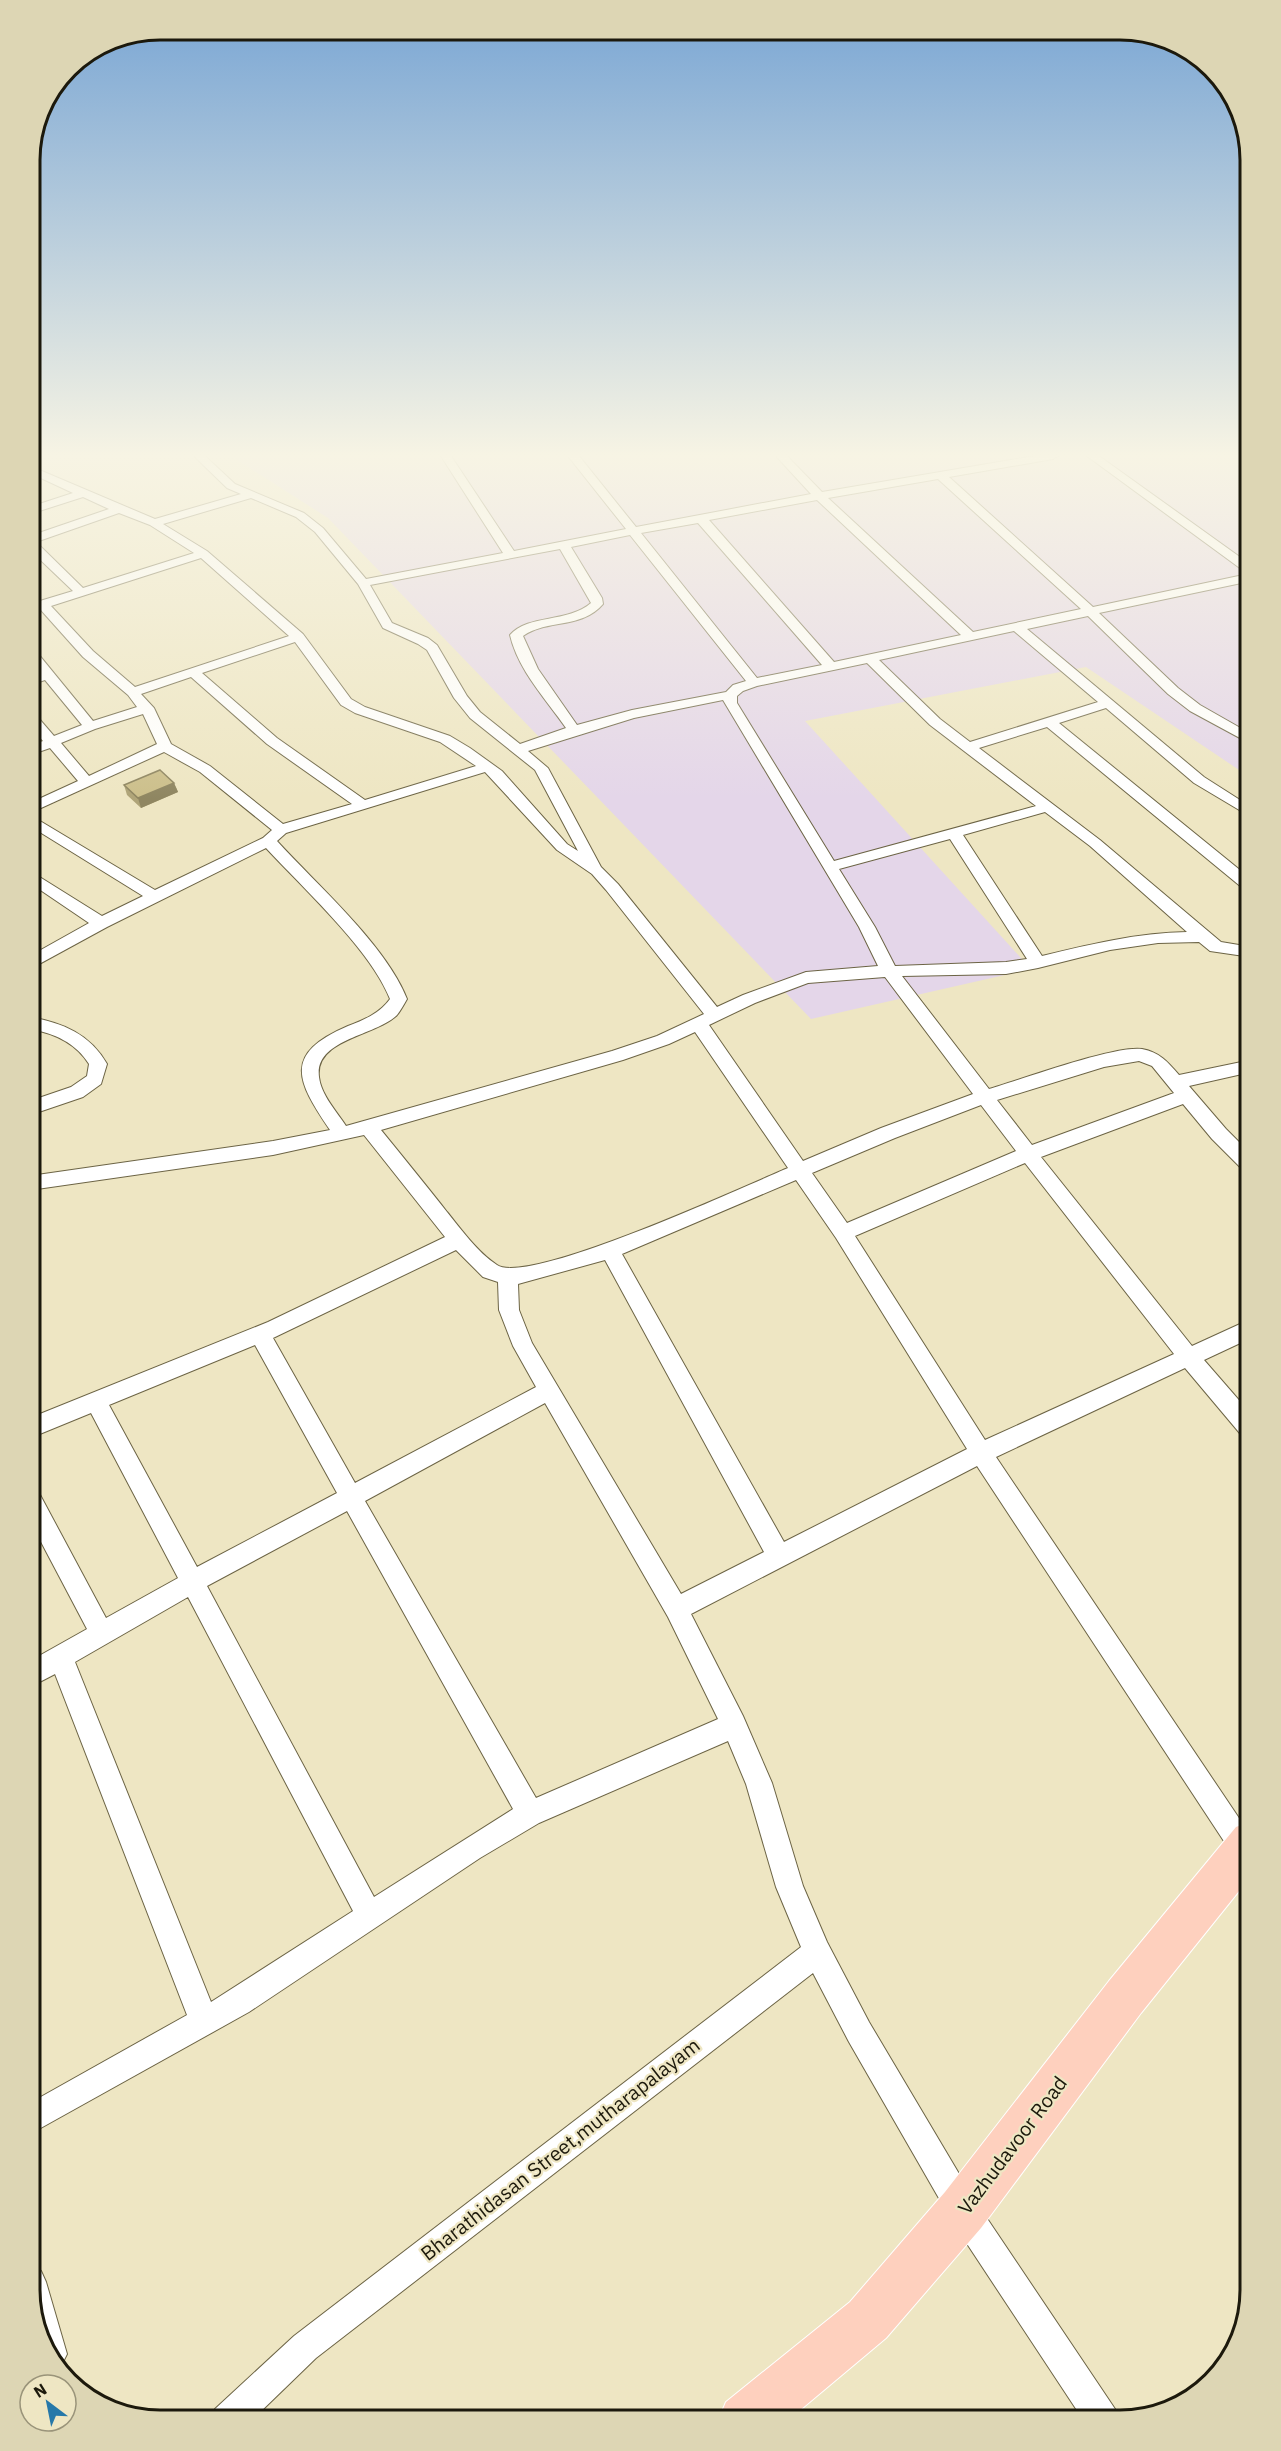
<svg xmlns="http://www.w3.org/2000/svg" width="1281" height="2451" viewBox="0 0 1281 2451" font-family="'IBM Plex Sans',sans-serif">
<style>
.industrial{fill:#e4d6e9}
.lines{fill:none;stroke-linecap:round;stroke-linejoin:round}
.street-casing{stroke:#6c6445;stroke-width:2}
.primary-casing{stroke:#fff;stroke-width:2}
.street{fill:#fff;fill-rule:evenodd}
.primary{fill:#fed0be;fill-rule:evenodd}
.wall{fill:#afa478}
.shaded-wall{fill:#8f8661}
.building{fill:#ccbf8b;stroke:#8f8661;stroke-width:1.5}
.labels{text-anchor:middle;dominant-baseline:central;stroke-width:4.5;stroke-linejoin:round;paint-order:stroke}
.near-street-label{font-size:20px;fill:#1c190c;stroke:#eee6c3}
.rim{fill:none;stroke:#1c190c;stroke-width:3}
</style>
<rect width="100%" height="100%" fill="#eee6c3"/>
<path class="industrial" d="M231,456H1251V778L1086,667L805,721L1031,969L811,1019L328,518Z"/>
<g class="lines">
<g class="street-casing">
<path id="street" d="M194,456H205L235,484L304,513L323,528L366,579L503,553L441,456H451L514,551L626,529L568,456H579L636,527L811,494L776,456H787L822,492L1035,456H1058L1053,459L949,477L1093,607L1248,574L1087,456H1099L1251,565V581L1099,613L1178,688L1200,705L1251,734V744L1190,711L1168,694L1088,616L1027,629L1204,777L1251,807V817L1194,783L1106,708L1059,723L1251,879V892L1245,890L1047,727L979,748L1100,840L1221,942L1251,947V957L1210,951L1199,942L1158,943L1110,950L1038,968L1006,974L902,976L989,1089C1020,1080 1115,1045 1142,1049C1159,1052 1168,1062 1179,1075L1251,1060V1072L1189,1086L1226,1129L1251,1154V1173L1244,1171L1212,1139L1183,1104L1041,1157L1192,1346L1251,1319V1338L1204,1360L1251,1414V1440L1243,1437L1185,1368L996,1457L1251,1836V1859L1244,1862L1235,1858L977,1466L691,1614L743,1716L772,1783L803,1886L827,1942L869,2022L974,2199L1115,2409L1120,2421H1084L952,2221L849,2042L813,1973L316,2358L251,2421H211L215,2409L294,2336L801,1947L776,1887L746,1784L728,1741L539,1823L480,1858L249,2012L30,2134V2103L187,2015L55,1674L30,1687V1661L87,1629L30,1521V1488L38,1491L106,1618L178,1578L91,1413L30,1438V1418L268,1322L445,1237L364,1135L273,1155L30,1190V1176L273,1141L330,1130C296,1080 283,1054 348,1026C364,1020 380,1013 390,999C371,950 303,888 266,848L107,927L30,969V956L89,923L30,883V871L102,916L143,896L30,826V815L155,890L263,838L272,830L200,772L164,752L30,813V803L78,781L50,748L30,755V746L43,741L30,726V713L35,714L54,736L82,725L45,680L30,685V676L39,673L30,662V649L35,650L93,721L137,707L128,695L83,657L40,609L30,612V604L73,591L30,550V536L109,509L83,497L30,514V507L73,493L30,473V466L155,519L241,494L227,488ZM938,479L1081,609L973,632L828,498ZM251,498L296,517L315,532L358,584L383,628L418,644L427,650L454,698L470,718L535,770L578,851L567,844L502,771L470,748L450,736L365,707L351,699L303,634L207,551L163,524ZM817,500L961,635L834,662L709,520ZM119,513L150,525L194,553L83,588L36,542ZM698,523L822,665L757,678L641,533ZM630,535L746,681L733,685L726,692L632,710L577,725L538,669L523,636C547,619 582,629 603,604L602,598L571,547ZM560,549L591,603C568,623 528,614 510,635C518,670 546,699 566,728L520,744L480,712L467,696L437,645L428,638L392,623L370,585ZM201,558L289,636L135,687L93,651L51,606ZM1014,631L1098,702L970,742L940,719L879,660ZM295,642L341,705L355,713L440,742L476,766L365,800L277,738L202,673ZM867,663L930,725L1036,806L834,861L737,703V696L743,691L757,686ZM191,677L267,744L352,804L283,824L210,766L171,744L154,708L141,694ZM723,700L859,927L878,966L806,972L743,995L717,1007L618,884L601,867L548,768L528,751L634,718ZM143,714L157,744L89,776L61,743L95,729ZM485,772L557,850L592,874L606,890L704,1014L657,1036L612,1051L346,1126C337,1112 321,1095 319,1077C314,1039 376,1036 397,1015C401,1010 404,1004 407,999C386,945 317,885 277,841L286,833ZM1045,812L1090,846L1187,932C1137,933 1091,944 1042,956L963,835ZM950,839L1027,959L1006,962L895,966L875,927L839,869ZM885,977L973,1094L881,1128L803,1161L709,1025L755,1003L808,983ZM695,1032L788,1168C745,1186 529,1286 497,1265C477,1252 461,1229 447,1212C425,1184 403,1157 381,1130L623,1060L669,1044ZM1139,1061L1152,1066L1174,1093L1032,1145L997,1100L1104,1067ZM981,1105L1016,1151L847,1223L812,1173L895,1138ZM1025,1163L1174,1354L985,1440L855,1236ZM796,1180L836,1238L967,1449L784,1542L622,1254ZM456,1250L483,1277L498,1282L499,1310L513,1346L536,1387L355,1483L273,1338ZM605,1260L764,1552L681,1594L532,1343L519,1310L518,1284ZM255,1345L337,1493L197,1567L109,1405ZM545,1403L668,1617L718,1719L536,1798L365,1501ZM347,1511L513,1809L374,1897L207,1586ZM188,1597L353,1911L211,2002L75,1662Z
M30,1017C63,1023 90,1034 107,1064L101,1084L83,1097L30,1115V1101L71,1087L87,1076L89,1064C76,1043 54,1033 30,1029Z
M30,2266L41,2271L46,2282L67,2354L61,2366L40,2341L30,2290Z"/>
</g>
<g class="primary-casing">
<path id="primary" d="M1251,1821V1876L1141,2013L981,2228L886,2338L787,2421H718L726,2402L850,2302L945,2192L1109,1981L1236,1827Z"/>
</g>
<use href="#street" class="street"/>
<use href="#primary" class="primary"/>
</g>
<path class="wall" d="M174,783L178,792L141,808L127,795L124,785Z"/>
<path class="shaded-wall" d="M174,783L178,792L141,808L138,798Z"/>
<path class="building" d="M160,770L174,783L138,798L124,785Z"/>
<linearGradient id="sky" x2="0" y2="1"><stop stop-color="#78a5d4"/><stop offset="0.57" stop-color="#f7f4e4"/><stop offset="1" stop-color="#f7f4e4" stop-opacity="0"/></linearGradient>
<rect width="1281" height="799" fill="url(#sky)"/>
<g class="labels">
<g class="near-street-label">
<text transform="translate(1012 2145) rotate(-53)">Vazhudavoor Road</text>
<text transform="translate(560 2149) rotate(-38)">Bharathidasan Street,mutharapalayam</text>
</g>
</g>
<path d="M0 0H1281V2451H0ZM160 40H1120A120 120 0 0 1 1240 160V2290A120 120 0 0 1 1120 2410H160A120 120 0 0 1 40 2290V160A120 120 0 0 1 160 40Z" fill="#ddd6b4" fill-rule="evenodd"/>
<path class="rim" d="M160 40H1120A120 120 0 0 1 1240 160V2290A120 120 0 0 1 1120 2410H160A120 120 0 0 1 40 2290V160A120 120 0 0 1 160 40Z"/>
<g transform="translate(48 2403) rotate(328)"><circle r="28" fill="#eee6c3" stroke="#9a947a" stroke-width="1.5"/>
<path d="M0-4.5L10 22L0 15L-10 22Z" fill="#2678a9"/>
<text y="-9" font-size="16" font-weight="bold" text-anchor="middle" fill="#1c190c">N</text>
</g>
</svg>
